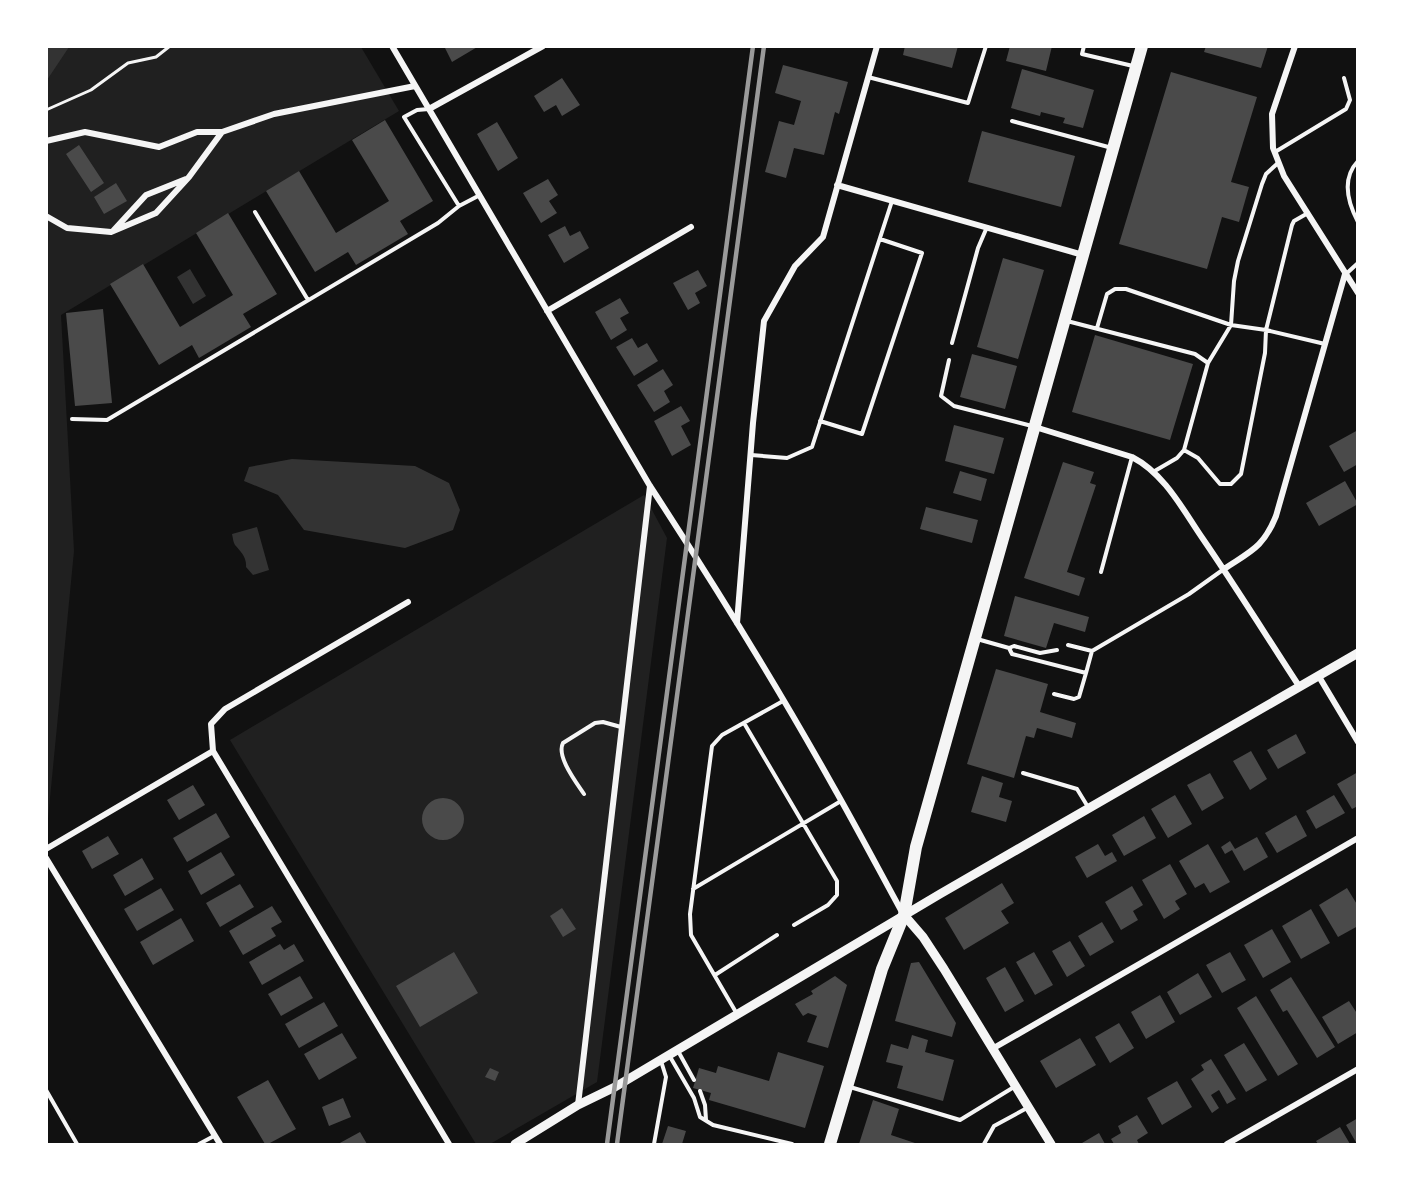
<svg xmlns="http://www.w3.org/2000/svg" width="1404" height="1191" viewBox="0 0 1404 1191" font-family="'Open Sans',sans-serif">
<style>
.green{fill:#202020}
.water{fill:#333}
.building{fill:#4a4a4a}
.lines{fill:none;stroke-linecap:round;stroke-linejoin:round}
.path{stroke:#f5f5f5;stroke-width:3}
.service{stroke:#f5f5f5;stroke-width:4}
.minor{stroke:#f5f5f5;stroke-width:6}
.tertiary{stroke:#f5f5f5;stroke-width:9}
.primary{stroke:#f5f5f5;stroke-width:12}
.rail{stroke:#9a9a9a;stroke-width:4.5}
</style>
<rect width="100%" height="100%" fill="#111"/>
<path class="green" d="M47,47H361L399,111L61,315L74,551L47,829Z
M644,495L667,538L597,1082L490,1144H476L230,740Z"/>
<path class="water" d="M46,47H69L47,80H46Z
M190,269L206,296L193,304L177,277Z
M292,459L415,466L449,483L460,510L453,530L405,548L304,530L278,495L244,481L249,467Z
M257,527L269,570L253,575L246,567C247,557 240,551 235,545C233,542 233,538 232,534Z"/>
<path class="building" d="M444,46H479L452,62Z
M905,46H958L952,68L903,55Z
M1010,46H1052L1046,71L1006,61Z
M1206,46H1268L1261,68L1204,52Z
M783,65L848,82L839,114L835,112L824,155L794,148L786,178L765,172L779,121L794,125L801,101L775,93Z
M1022,69L1094,90L1083,128L1063,123L1065,118L1041,112L1040,116L1011,108Z
M1171,72L1257,97L1231,182L1249,187L1239,222L1222,217L1207,269L1119,244Z
M562,78L580,105L562,116L556,105L544,112L534,96Z
M385,120L433,201L400,221L408,234L356,265L348,252L315,272L266,191L299,171L336,233L389,201L352,140Z
M497,122L518,158L498,171L477,134Z
M982,131L1075,156L1061,207L968,182Z
M79,145L104,183L91,192L66,154Z
M548,179L558,195L549,201L557,213L541,223L523,193Z
M116,183L127,201L104,214L94,197Z
M228,213L277,294L243,314L251,327L199,358L192,345L159,365L110,284L143,264L180,327L233,295L196,233Z
M565,226L570,236L580,231L589,248L564,263L548,235Z
M1003,258L1044,270L1018,359L977,347Z
M698,270L707,286L695,293L700,303L688,310L673,283Z
M620,298L629,313L620,318L627,330L611,340L595,312Z
M103,309L112,403L75,406L66,313Z
M1095,335L1193,364L1170,440L1072,412Z
M632,338L638,348L647,343L658,361L634,376L616,347Z
M972,354L1017,366L1005,409L960,397Z
M663,369L673,385L664,391L670,402L654,412L637,385Z
M681,406L690,421L681,426L691,445L672,456L654,421Z
M954,425L1004,438L994,474L945,461Z
M1358,430V464L1344,472L1329,446Z
M1063,462L1094,472L1090,483L1096,485L1067,572L1085,578L1079,596L1024,578Z
M960,471L987,479L981,501L953,493Z
M1345,481L1358,504L1319,526L1306,503Z
M926,507L978,520L972,543L920,529Z
M1015,596L1089,617L1085,632L1054,623L1046,648L1004,636Z
M996,669L1048,684L1040,712L1076,723L1072,738L1037,728L1034,738L1026,736L1014,778L967,764Z
M1296,734L1306,753L1278,769L1267,750Z
M1251,751L1267,779L1250,790L1233,761Z
M1358,772V806L1352,809L1337,784Z
M1210,773L1224,798L1202,811L1187,785Z
M982,776L1003,783L999,797L1012,801L1006,822L971,812Z
M193,785L205,805L179,820L167,800Z
M1175,795L1192,824L1168,838L1151,809Z
M1334,795L1345,813L1316,829L1306,811Z
M422 819a21 21 0 1 1 42 0a21 21 0 1 1-42 0Z
M216,813L230,837L187,862L173,838Z
M1296,815L1307,836L1277,853L1265,833Z
M1144,816L1156,838L1124,856L1112,835Z
M108,836L119,854L92,869L82,851Z
M1257,837L1268,857L1244,871L1232,850L1225,854L1221,847L1230,841L1235,849Z
M1098,844L1105,856L1112,852L1117,861L1087,878L1075,857Z
M1208,844L1230,882L1210,893L1204,883L1195,888L1179,861Z
M221,852L235,875L201,895L188,871Z
M142,858L154,879L125,896L113,875Z
M1170,864L1187,894L1175,901L1180,909L1164,919L1142,880Z
M1002,883L1014,903L1001,911L1009,923L964,950L945,918Z
M240,884L254,907L220,927L206,903Z
M1132,886L1143,905L1133,911L1138,920L1121,930L1105,902Z
M161,888L174,910L137,931L124,909Z
M1347,888L1358,906V926L1338,937L1319,905Z
M272,906L282,922L271,928L276,936L243,955L229,931Z
M562,908L576,929L563,937L550,916Z
M1311,909L1330,943L1301,959L1282,926Z
M181,918L194,941L153,965L140,942Z
M1102,922L1114,942L1090,956L1078,936Z
M1272,929L1291,962L1263,978L1244,945Z
M1070,941L1085,966L1067,977L1052,951Z
M280,944L284,950L294,944L304,961L262,985L249,962Z
M454,952L478,993L420,1027L396,986Z
M1034,952L1053,985L1035,995L1016,962Z
M1230,952L1246,980L1222,993L1206,965Z
M919,962L956,1023L952,1037L895,1021L911,963Z
M1005,967L1024,1001L1005,1012L986,978Z
M1198,973L1212,997L1180,1015L1167,992Z
M300,976L313,998L281,1016L268,994Z
M835,976L847,985L828,1048L807,1042L817,1016L808,1013L803,1016L795,1004L813,994L811,991Z
M1291,977L1335,1047L1317,1058L1287,1010L1283,1012L1270,990Z
M1160,995L1175,1022L1146,1039L1131,1012Z
M1256,996L1298,1064L1278,1076L1237,1008Z
M1349,1001L1358,1015V1032L1338,1044L1322,1017Z
M324,1002L338,1026L299,1048L285,1024Z
M1119,1023L1134,1048L1110,1063L1095,1037Z
M342,1033L357,1058L319,1080L304,1054Z
M912,1035L928,1040L925,1052L954,1060L943,1101L897,1088L903,1066L886,1062L891,1044L908,1049Z
M1080,1038L1096,1065L1056,1088L1040,1061Z
M1244,1043L1267,1080L1246,1092L1224,1055Z
M778,1052L824,1066L805,1128L709,1100L711,1093L693,1088L699,1068L716,1073L718,1066L769,1081Z
M1211,1059L1236,1099L1227,1104L1219,1090L1211,1095L1219,1108L1212,1113L1191,1079L1204,1070L1201,1065Z
M490,1068L499,1072L495,1081L485,1077Z
M268,1080L296,1129L268,1144H265L237,1097Z
M1177,1081L1192,1107L1162,1125L1147,1098Z
M343,1098L351,1117L329,1126L322,1107Z
M873,1100L899,1109L891,1135L918,1144H859Z
M1137,1115L1148,1133L1137,1140L1139,1144H1114L1111,1139L1121,1133L1118,1126Z
M1358,1118V1144H1357L1346,1125Z
M668,1126L686,1131L682,1144H662Z
M1340,1127L1350,1144H1318L1316,1141Z
M360,1132L367,1144H338Z
M1099,1133L1105,1144H1083L1082,1143Z"/>
<g class="lines">
<path class="path" d="M46,110L91,90L128,63L156,57L170,46"/>
<path class="service" d="M1084,46L1082,54L1133,66
M868,77L968,103L986,46
M429,109L417,110L404,117L459,206L480,195
M1012,121L1112,148
M1275,152L1346,109L1350,100L1344,78
M1358,161C1341,179 1348,203 1358,222
M255,212L308,300
M1346,274L1358,263
M1067,321L1195,354L1208,363
M1097,328L1107,294L1115,289H1126L1231,325L1266,330L1325,344
M952,343L978,248L987,227
M949,360L941,396L954,406L1032,426
M72,419L107,420L438,223L459,206
M820,421L862,434L922,253L880,239
M1184,450L1198,458L1220,484H1231L1241,474L1265,353L1266,330L1292,225L1294,221L1308,213
M751,455L787,458L812,447L892,201
M1153,472L1177,458L1184,450L1208,363L1231,325L1234,281L1238,261L1262,184L1266,174L1278,163
M1101,572L1132,457
M977,639L1009,648L1014,646L1040,653L1057,650
M1009,648L1012,654L1086,673L1092,651L1068,645
M1092,651L1189,594L1224,569
M1054,694L1074,699L1079,697L1086,673
M744,723L837,881V895L828,905L794,925
M1023,773L1077,789L1088,807
M584,794C576,782 556,756 563,743L595,723L603,722L621,727
M693,889L841,801
M715,975L777,935
M737,1014L691,935L690,914L712,746L722,735L783,701
M678,1051L694,1080
M669,1055L694,1098L700,1117L713,1125L792,1144
M850,1087L960,1120L1014,1087
M46,1090L77,1144
M700,1091L705,1105L706,1120
M199,1144L214,1136
M654,1144L666,1077L661,1061
M984,1144L994,1126L1027,1108"/>
<path class="minor" d="M392,46L650,486C714,584 776,684 833,786C857,828 880,872 903,914
M1295,46L1272,114L1273,148L1284,176L1358,293
M429,109L543,46
M46,141L85,132L159,147L197,132H222
M837,185L1083,255
M46,216L67,228L111,232L156,213L189,177L222,132L274,114L415,86
M113,231L146,195L186,179
M547,311L691,227
M1035,427L1132,457C1165,474 1183,510 1203,539C1236,587 1267,637 1299,686
M1224,569C1251,551 1263,548 1276,516L1345,274
M408,602L225,709L211,724L213,751L449,1144
M737,623L753,423L764,321L795,266L823,237L877,46
M1318,675L1358,742
M46,849L213,751
M46,858L220,1144
M992,1049L1358,838
M578,1105L650,486
M1227,1144L1358,1069"/>
<path class="tertiary" d="M904,915L923,937L944,969L1051,1144
M515,1144L578,1105L615,1087L940,894L1358,653"/>
<path class="primary" d="M830,1144L882,969L904,915L916,847L1142,46"/>
<path class="rail" d="M607,1144L753,46
M617,1144L764,46"/>
</g>
<rect width="1404" height="1191" fill="none" stroke="#ffffff" stroke-width="96"/>
</svg>
